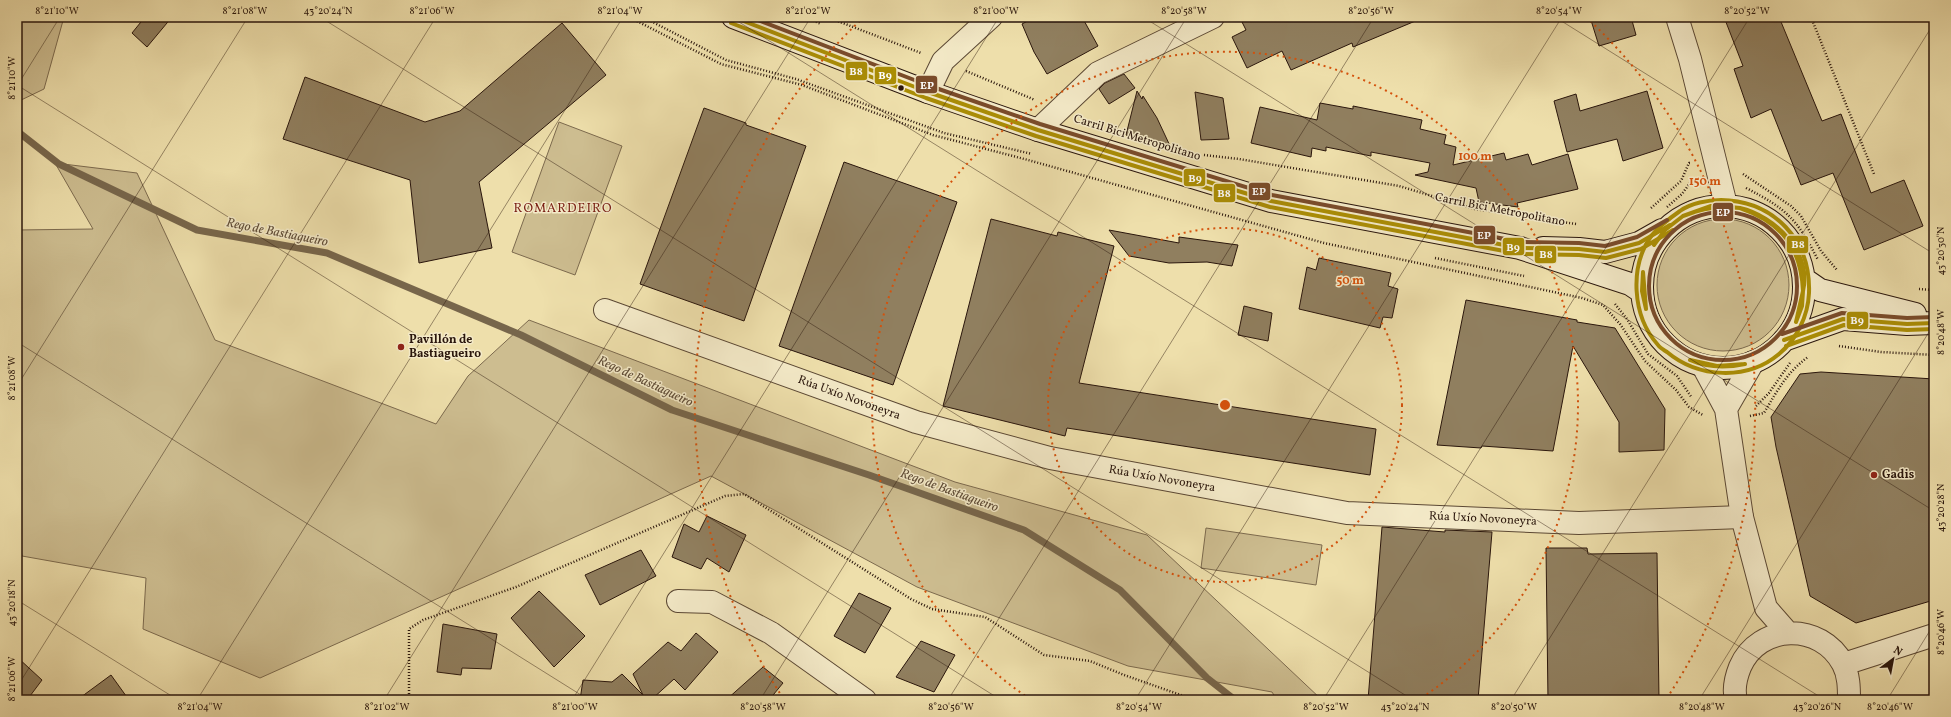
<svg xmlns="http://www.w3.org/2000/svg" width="1951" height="717" viewBox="0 0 1951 717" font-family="Vollkorn,serif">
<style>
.green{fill:#cdbd90;stroke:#7c6a4e}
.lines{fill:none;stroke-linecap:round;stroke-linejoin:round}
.stream{stroke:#77664b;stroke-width:7}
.building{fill:#907f5f;stroke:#2a160c}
.minor-casing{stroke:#5b4834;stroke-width:24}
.tertiary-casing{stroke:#5b4834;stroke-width:24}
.secondary-casing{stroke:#2a160c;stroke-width:24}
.path{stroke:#2a160c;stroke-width:2.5;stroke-dasharray:1 2;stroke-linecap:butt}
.minor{stroke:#f4eac8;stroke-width:22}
.tertiary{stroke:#f4eac8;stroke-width:22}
.secondary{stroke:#f4eac8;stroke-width:22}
.bus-1-casing{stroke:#f4eac8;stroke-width:7}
.bus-2-casing{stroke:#f4eac8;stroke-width:7}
.bus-3-casing{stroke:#f4eac8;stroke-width:7}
.bus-1{stroke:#aa8d05;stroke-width:4}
.bus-2{stroke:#aa8d05;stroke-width:4}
.bus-3{stroke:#7a4b2a;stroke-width:4}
.ticks{fill:none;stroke:#2a160c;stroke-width:1;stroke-opacity:0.45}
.ring{fill:none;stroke:#d5520c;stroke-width:2;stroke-dasharray:2 4}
.bus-dot{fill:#2a160c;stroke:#f4eac8;stroke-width:1.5}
.poi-dot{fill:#8f2418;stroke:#f4eac8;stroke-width:1.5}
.labels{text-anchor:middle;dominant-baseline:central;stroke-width:3;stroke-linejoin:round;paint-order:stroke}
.street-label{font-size:12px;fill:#2a160c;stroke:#f4eac8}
.poi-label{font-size:12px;font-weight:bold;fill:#2a160c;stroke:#f4eac8;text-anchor:start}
.neighbourhood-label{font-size:13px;letter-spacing:1px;fill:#7a1f14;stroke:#f4eac8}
.water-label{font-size:13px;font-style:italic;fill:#5e4b36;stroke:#f4eac8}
.centre{fill:#d5520c;stroke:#f4eac8;stroke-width:2}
.ring-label{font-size:12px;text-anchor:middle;font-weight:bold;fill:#d5520c;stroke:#f4eac8;stroke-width:3;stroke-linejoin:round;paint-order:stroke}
.line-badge{stroke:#f4eac8;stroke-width:1.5}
.badge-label{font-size:11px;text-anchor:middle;font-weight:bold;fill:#fff}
.neatline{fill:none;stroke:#2a160c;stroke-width:1.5}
.ticks-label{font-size:10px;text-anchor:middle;fill:#2a160c}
</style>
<rect width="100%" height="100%" fill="#eedfab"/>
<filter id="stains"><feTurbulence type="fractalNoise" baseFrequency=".005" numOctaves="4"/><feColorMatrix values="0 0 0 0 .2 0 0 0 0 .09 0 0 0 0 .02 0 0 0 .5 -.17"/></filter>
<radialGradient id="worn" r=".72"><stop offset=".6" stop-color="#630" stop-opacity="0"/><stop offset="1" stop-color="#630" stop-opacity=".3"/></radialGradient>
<path class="green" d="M17,17H64L44,89L17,102Z
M559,122L622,146L575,275L512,252Z
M55,163L137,173L215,340L436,424L468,376L529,320L955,482L1147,535L1322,700H1277L1272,692L1128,666L917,587L711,476L260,678L143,629L146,578L22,556L17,523V230L93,229Z
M1657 285a66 66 0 1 1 132 0a66 66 0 1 1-132 0Z
M1206,528L1322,545L1316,585L1201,568Z"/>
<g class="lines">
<path class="stream" d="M17,131L59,164L197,230L327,253L521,335L672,410L869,475L1024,530L1120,590L1207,678L1235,700"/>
</g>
<path class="building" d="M145,17H172L147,47L132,33Z
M1035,17H1082L1098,46L1047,74L1034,52L1022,24Z
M1253,17H1425L1353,47L1352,43L1291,70L1282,51L1247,68L1232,37L1246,30L1242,22Z
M1590,17H1631L1636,35L1599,46Z
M1724,17H1779L1822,121L1841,114L1871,193L1904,180L1923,226L1864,250L1833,173L1801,185L1771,109L1751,118L1734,69L1743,66Z
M562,23L606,75L479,182L492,248L419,263L410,180L283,139L305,77L425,122L460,111Z
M1124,74L1135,88L1109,104L1099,89L1105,83Z
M1137,91L1142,99L1143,96L1157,118L1171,148L1126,135Z
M1647,91L1663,148L1623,161L1617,139L1567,152L1554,101L1576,94L1580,111Z
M1195,92L1223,98L1229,139L1201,140Z
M1320,103L1353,109V106L1422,120L1420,129L1446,135L1444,144L1456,147L1453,165L1504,153L1506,160L1528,154L1532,165L1568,154L1578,189L1517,203L1518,207L1479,202L1476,188L1415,175L1428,172L1430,163L1371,152V156L1326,147V151L1312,148L1311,157L1251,143L1260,107L1317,120Z
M704,108L746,123V125L806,146L744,321L640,284Z
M844,162L957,202L893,385L779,346Z
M991,219L1057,236L1058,232L1114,246L1079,383L1376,429L1370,475L1067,428L1065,436L943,406Z
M1109,230L1179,243V237L1238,245L1232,266L1207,262L1169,263L1129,256Z
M1319,258L1391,273L1388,286L1398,289L1392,318L1383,317L1380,328L1299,309L1307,267L1316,270Z
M1466,300L1577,320V322L1615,328L1665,409L1664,450L1619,452V422L1573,346L1553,451L1482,446L1481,448L1437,445Z
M1244,306L1272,313L1268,341L1238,335Z
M1821,372L1934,379V600L1856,623L1810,596L1776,447L1771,417L1800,374Z
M707,516L746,535L729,572L707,558L701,569L672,557L684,524L699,532Z
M1382,527L1445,532V530L1492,532L1478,700H1368Z
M1546,548H1587L1588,554L1657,553L1659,700H1548Z
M641,550L656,576L600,605L585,575Z
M539,591L585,636L554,667L511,618Z
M859,593L891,608L865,653L834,636Z
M443,624L497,634L491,669L462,668L461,675L437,672Z
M696,633L718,652L685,690L674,679L651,700H580L583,680L612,682L622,674L643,695L633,674L668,642L681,651Z
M921,641L955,655L934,692L896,677Z
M17,657L42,680L27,700H17Z
M763,667L783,683L769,700H726Z
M111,675L129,700H77Z"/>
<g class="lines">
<g class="minor-casing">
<path id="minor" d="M1677,17L1690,59L1726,205
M928,92L943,61L991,17
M1038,130L1098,73L1213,17
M605,310L916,422L1050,458L1347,513L1579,523L1742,517
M678,601L712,602L771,633L865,700"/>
</g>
<g class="tertiary-casing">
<path id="tertiary" d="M1703,366L1726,409L1742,517L1766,608L1787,632
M1726,409L1753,362
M1844,664L1934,635
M1736,700C1733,689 1736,677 1740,667C1759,623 1821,622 1843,664C1849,675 1849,688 1849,700"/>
</g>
<g class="secondary-casing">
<path id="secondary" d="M733,17L928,92L1038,130L1271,201L1520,248L1630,284L1642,292
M1642 287a81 81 0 1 1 162 0a81 81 0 1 1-162 0Z
M1543,248L1579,249L1605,252L1639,243L1662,230
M1804,279L1820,290L1915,314
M1784,340L1843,319L1907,324L1934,323"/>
</g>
<path class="path" d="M629,17L721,64L802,85L933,135L1028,160L1324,243L1582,298L1603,305L1620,324L1645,361L1676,390L1689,407L1703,415
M643,17L726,60L796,79L944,133L1032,154
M805,17L821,24
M827,17L921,53
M1811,17L1874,174
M966,71L1035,100
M1204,155L1239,159L1399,186L1475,209L1576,224
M1743,174L1791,206L1801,216L1821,251L1837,270
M1746,188C1787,209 1797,219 1818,260
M1667,207L1682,194L1695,176
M1651,208L1681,181L1689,163H1691
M1435,258L1524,276
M1919,289L1934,290
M1615,304L1627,319L1648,354L1677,376L1692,398
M1839,346L1881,352L1934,355
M1756,406L1769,393L1790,363
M1750,416L1764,413C1777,391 1787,372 1808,357
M409,700V629L423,620L516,587L725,496L744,494L911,599L932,609L985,617L1044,655L1090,661L1124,675L1195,700"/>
<use href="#minor" class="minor"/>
<use href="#tertiary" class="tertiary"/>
<use href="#secondary" class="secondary"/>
<g class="bus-1-casing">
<path id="bus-1" d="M733,17L928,92L1038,130L1271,201L1520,248L1579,249L1605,252L1639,243L1670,225
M1740,208C1775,216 1812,253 1803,291
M1740,208C1781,222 1801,247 1803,291
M1683,216L1711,206L1740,208
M1683,216C1702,208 1720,205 1740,208
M1654,245L1665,230L1683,216
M1654,245L1665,230L1683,216
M1643,272L1646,309
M1643,272L1642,291L1646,309
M1796,322L1803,291
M1796,322L1802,306L1803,291
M1784,340L1843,319L1907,324L1934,323
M1690,360L1717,366L1745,364
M1690,360C1708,368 1726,368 1745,364"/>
</g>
<g class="bus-2-casing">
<path id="bus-2" d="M731,23L926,98L1036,136L1270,207L1520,254L1579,255L1606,258L1641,249L1673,230
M1680,211C1670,218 1660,225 1652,235C1629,266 1632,316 1658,345C1660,348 1664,350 1667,352C1698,378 1747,381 1779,354C1797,339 1808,316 1809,293C1811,240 1774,201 1721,200C1708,200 1691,203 1680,211
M1786,346L1844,325L1907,330L1934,329"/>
</g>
<g class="bus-3-casing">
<path id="bus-3" d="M750,17L930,86L1040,124L1272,195L1521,242L1579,243L1605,246L1637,237L1667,220
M1649 286a74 74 0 1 1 148 0a74 74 0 1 1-148 0Z
M1782,334L1842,313L1907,318L1934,317"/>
</g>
<use href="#bus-1" class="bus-1"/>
<use href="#bus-2" class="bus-2"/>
<use href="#bus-3" class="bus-3"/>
</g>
<path class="ticks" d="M320,17L1413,700M731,17L1825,700M1143,17L1934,511M1555,17L1934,254M17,85L1001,700M17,86L60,17M17,342L589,700M17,386L248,17M17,600L178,700M17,687L436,17M197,700L623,17M384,700L811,17M572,700L999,17M760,700L1187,17M948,700L1374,17M1135,700L1562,17M1323,700L1750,17M1511,700L1934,23M1699,700L1934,324M1887,700L1934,624"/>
<g class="ring">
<circle cx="1225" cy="405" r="177"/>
<path d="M1030 699A353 353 0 1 1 1420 699"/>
<path d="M783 698A530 530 0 0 1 864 17M1586 17A530 530 0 0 1 1667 698"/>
</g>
<circle class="bus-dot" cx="901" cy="88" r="3.5"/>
<g class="poi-dot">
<circle cx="401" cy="347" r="4"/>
<circle cx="1874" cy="475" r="4"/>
</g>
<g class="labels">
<g class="street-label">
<text transform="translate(1137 138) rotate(17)">Carril Bici Metropolitano</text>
<text transform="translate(1500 210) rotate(11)">Carril Bici Metropolitano</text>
<text transform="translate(849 398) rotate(20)">Rúa Uxío Novoneyra</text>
<text transform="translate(1162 479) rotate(10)">Rúa Uxío Novoneyra</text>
<text transform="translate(1483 519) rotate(3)">Rúa Uxío Novoneyra</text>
</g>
<g class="poi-label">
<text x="409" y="340">Pavillón de<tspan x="409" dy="14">Bastiagueiro</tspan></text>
<text x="1882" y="475">Gadis</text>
</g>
<g class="neighbourhood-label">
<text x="563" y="209">ROMARDEIRO</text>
</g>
<g class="water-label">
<text transform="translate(277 233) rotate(11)">Rego de Bastiagueiro</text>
<text transform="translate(645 382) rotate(25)">Rego de Bastiagueiro</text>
<text transform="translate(949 491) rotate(20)">Rego de Bastiagueiro</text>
</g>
</g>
<circle cx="1225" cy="405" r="6" class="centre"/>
<g class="ring-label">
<text x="1475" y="160">100 m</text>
<text x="1705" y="185">150 m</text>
<text x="1350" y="284">50 m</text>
</g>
<g class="line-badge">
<rect x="845" y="61" width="23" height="20" rx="4" fill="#aa8d05"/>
<rect x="874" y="66" width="23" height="19" rx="4" fill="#aa8d05"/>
<rect x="915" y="75" width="23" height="19" rx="4" fill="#7a4b2a"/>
<rect x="1183" y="168" width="23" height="19" rx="4" fill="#aa8d05"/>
<rect x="1248" y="182" width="23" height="19" rx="4" fill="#7a4b2a"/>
<rect x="1213" y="183" width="23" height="20" rx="4" fill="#aa8d05"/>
<rect x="1712" y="202" width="22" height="20" rx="4" fill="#7a4b2a"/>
<rect x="1473" y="225" width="23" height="20" rx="4" fill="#7a4b2a"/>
<rect x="1786" y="235" width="23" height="19" rx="4" fill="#aa8d05"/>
<rect x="1502" y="237" width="23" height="19" rx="4" fill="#aa8d05"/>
<rect x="1534" y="245" width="23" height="19" rx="4" fill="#aa8d05"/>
<rect x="1846" y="311" width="23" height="19" rx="4" fill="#aa8d05"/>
</g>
<g class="badge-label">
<text x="856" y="75">B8</text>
<text x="885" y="79">B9</text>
<text x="927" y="89">EP</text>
<text x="1195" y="182">B9</text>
<text x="1259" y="195">EP</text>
<text x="1224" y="197">B8</text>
<text x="1723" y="216">EP</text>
<text x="1484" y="239">EP</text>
<text x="1798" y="248">B8</text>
<text x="1513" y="251">B9</text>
<text x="1546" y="258">B8</text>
<text x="1857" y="324">B9</text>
</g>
<rect width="1951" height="717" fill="none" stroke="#eedfab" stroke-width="44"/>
<g transform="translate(1893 659) rotate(32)" stroke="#f4eac8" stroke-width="3" paint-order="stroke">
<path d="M0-3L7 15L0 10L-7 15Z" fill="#2a160c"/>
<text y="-6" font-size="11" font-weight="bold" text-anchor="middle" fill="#2a160c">N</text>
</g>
<rect x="22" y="22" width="1907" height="673" class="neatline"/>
<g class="ticks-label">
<text x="57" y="14">8°21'10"W</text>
<text x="245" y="14">8°21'08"W</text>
<text x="328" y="14">43°20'24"N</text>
<text x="432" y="14">8°21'06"W</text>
<text x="620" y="14">8°21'04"W</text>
<text x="808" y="14">8°21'02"W</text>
<text x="996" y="14">8°21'00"W</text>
<text x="1184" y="14">8°20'58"W</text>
<text x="1371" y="14">8°20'56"W</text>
<text x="1559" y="14">8°20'54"W</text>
<text x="1747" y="14">8°20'52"W</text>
<text transform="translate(11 78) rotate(-90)" y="4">8°21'10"W</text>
<text transform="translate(1940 251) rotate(-90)" y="4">43°20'30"N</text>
<text transform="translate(1940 332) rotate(-90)" y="4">8°20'48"W</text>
<text transform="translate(11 378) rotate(-90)" y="4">8°21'08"W</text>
<text transform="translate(1940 508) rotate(-90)" y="4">43°20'28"N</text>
<text transform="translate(11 603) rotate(-90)" y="4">43°20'18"N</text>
<text transform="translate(1940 632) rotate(-90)" y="4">8°20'46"W</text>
<text transform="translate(11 679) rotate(-90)" y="4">8°21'06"W</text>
<text x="200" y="710">8°21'04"W</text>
<text x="387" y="710">8°21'02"W</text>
<text x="575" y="710">8°21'00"W</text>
<text x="763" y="710">8°20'58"W</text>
<text x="951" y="710">8°20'56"W</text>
<text x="1139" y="710">8°20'54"W</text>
<text x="1326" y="710">8°20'52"W</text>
<text x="1405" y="710">43°20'24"N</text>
<text x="1514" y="710">8°20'50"W</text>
<text x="1702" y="710">8°20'48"W</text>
<text x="1817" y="710">43°20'26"N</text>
<text x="1890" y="710">8°20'46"W</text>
</g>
<rect width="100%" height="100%" filter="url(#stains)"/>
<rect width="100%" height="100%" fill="url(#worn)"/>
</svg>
